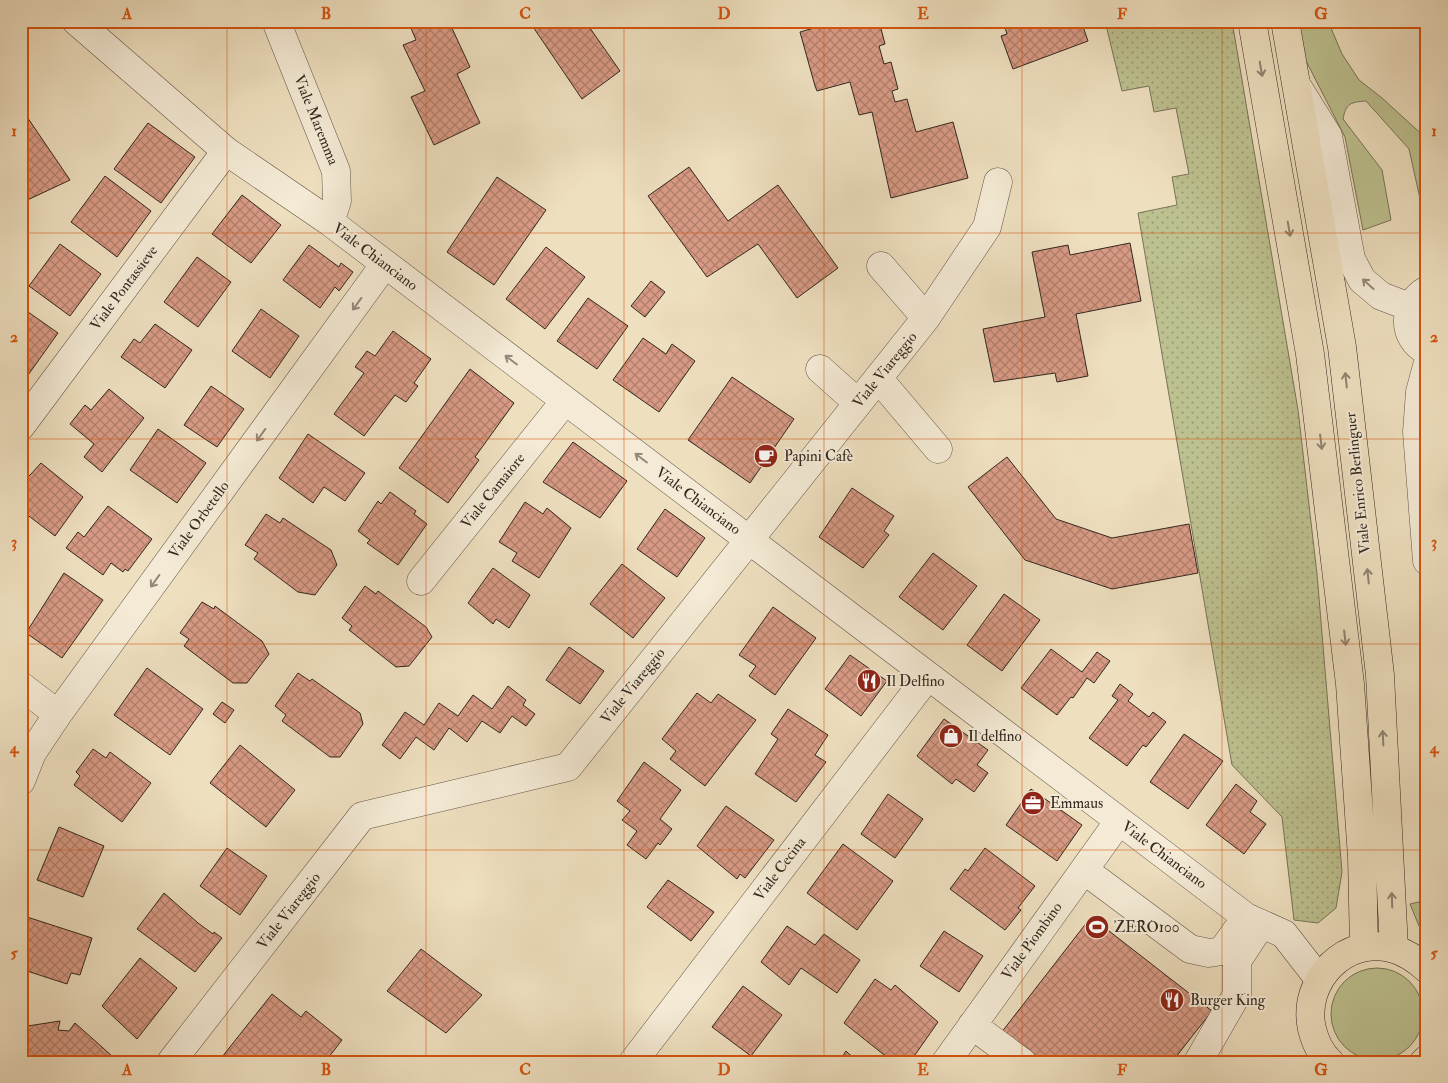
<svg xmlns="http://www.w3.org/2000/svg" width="1448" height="1083" viewBox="0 0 1448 1083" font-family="'IM FELL Double Pica',serif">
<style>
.green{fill:#bdc08f;stroke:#787458}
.park{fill:url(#park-dots);stroke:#787458}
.building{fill:url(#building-cross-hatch);stroke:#332720}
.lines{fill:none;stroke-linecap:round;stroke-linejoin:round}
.minor-casing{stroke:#625548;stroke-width:29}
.major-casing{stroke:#332720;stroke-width:29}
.minor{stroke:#f4ead5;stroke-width:28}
.major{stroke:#eedfbf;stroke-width:28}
.oneway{stroke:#908370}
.oneway2{stroke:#94887a}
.grid{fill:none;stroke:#d6540e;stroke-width:1;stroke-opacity:0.55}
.labels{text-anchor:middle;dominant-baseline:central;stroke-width:4;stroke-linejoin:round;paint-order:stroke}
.street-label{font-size:15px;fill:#332720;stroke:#f4ead5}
.poi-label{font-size:15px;fill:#332720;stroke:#f4ead5;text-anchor:start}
.neatline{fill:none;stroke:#d6540e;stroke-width:2}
.grid-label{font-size:16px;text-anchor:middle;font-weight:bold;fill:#d6540e}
</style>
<defs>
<pattern id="park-dots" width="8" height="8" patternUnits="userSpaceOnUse" patternTransform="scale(1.25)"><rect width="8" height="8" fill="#bdc08f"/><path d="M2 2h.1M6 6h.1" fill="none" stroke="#9a9c74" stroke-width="1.8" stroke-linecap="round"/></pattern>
<pattern id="building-cross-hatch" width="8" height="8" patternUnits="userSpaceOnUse" patternTransform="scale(1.25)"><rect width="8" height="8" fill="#d89a84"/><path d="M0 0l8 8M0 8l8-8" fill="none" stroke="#b07e6c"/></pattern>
</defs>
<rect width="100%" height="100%" fill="#eedfbf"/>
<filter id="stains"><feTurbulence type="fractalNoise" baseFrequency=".004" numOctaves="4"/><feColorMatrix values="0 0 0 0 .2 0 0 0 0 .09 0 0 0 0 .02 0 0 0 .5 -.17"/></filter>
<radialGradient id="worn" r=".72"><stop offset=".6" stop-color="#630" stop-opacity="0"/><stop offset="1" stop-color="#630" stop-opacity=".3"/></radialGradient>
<path class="green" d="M1295,21H1328L1342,54L1359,80L1382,98L1427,139V230L1409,149L1366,101C1351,102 1346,103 1343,119L1382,170L1391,220L1363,230L1345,137L1305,59Z
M1427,900V934L1419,926L1410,904Z
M1331 1014a46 46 0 1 1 92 0a46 46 0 1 1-92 0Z"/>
<path class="park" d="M1105,21H1232L1298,410L1317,574L1342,872L1336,908L1318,923L1294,920L1282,817L1232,765L1138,213L1177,205L1172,177L1189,174L1176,108L1154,112L1149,86L1122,91Z"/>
<path class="building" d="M408,21H457L450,24L470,67L457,74L480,123L434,145L411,97L425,91L403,45L416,40Z
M529,21H585L620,71L582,99Z
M837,21H879L885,44L879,46L884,64L891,62L898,89L892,91L895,102L907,99L916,132L953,122L968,178L891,198L872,112L859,115L850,82L817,91L815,86L800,32Z
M1003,21H1081L1088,41L1013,69L1001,36L1007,34Z
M21,98L26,105L21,108L70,180L21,203Z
M148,123L195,157L161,203L114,169Z
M689,167L728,221L778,185L838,268L797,298L758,244L707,277L648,196Z
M105,176L151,211L117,257L71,222Z
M497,177L546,210L494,285L447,252Z
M242,195L281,225L251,263L212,234Z
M1130,243L1141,301L1076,314L1088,376L1057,382L1055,373L994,382L983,329L1045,317L1032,252L1068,245L1070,255Z
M60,244L101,274L70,316L29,286Z
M309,245L339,267L341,263L353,272L339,291L335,287L320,308L283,280Z
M546,247L585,277L545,329L506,299Z
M197,257L231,282L198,327L164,302Z
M651,281L665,292L645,317L631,306Z
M588,298L628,326L597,369L557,341Z
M21,307L58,333L21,385Z
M261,309L299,336L270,378L232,351Z
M155,324L192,350L165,388L121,357L134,339L140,343Z
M393,331L431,359L414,383L418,386L406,402L395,395L364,436L334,414L364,373L355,367L367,351L375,356Z
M643,338L666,354L672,344L695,361L659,412L613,380Z
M470,369L514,403L475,457L479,460L448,503L399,468Z
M732,377L794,419L750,483L688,440Z
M211,386L244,409L217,447L184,425Z
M109,389L144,418L102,472L84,457L94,444L70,424L85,405L91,410Z
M158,429L206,463L177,503L130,470Z
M308,434L365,473L345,501L324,487L313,503L279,478Z
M573,442L627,481L600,518L543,482Z
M1007,457L1056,519L1112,538L1189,524L1198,573L1112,589L1025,560L968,487Z
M41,463L83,497L55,536L21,510V485Z
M852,488L894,516L884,531L889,535L863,568L819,537Z
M390,492L416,511L414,514L427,524L398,565L367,543L370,540L358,531L378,501L381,504Z
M525,502L543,514L547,508L571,528L539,578L512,561L517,553L499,542Z
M108,506L152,539L128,571L125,569L123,572L111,563L103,575L66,548L78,532L84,537Z
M665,509L705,538L677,577L637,549Z
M266,514L280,523L283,518L331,550L337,565L315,595L298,592L254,559L258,553L245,545Z
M933,553L977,586L943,630L899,597Z
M21,564L27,569L21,577Z
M622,564L665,598L633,638L590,604Z
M493,568L530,595L509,628L496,619L493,624L468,603Z
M64,573L103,600L62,658L26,633Z
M21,581L27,586L21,594Z
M365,586L376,594L378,591L426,627L432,637L409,666L396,667L349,630L352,626L342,618Z
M1004,594L1040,620L1002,671L967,645Z
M202,602L214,609L215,606L262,641L269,654L247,683H233L184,646L189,639L180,633Z
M773,607L816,638L775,695L749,676L756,666L739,655Z
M569,647L604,671L580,704L546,680Z
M1051,649L1082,672L1097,652L1110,661L1094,683L1087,678L1073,698L1071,697L1057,715L1021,688Z
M850,655L887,681L861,716L825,689Z
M147,668L203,709L170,755L114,715Z
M298,673L310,681L312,679L360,713L363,724L340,757H330L282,721L286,715L275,706Z
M1120,684L1133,694L1128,701L1149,717L1153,712L1166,722L1146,747L1143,745L1127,766L1089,738L1118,700L1112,696Z
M508,686L526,700L523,705L535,714L526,726L512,716L500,733L482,721L467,742L449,728L434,750L416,737L400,759L382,745L405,712L424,725L439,703L458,716L473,695L492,709Z
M697,693L711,703L718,694L756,720L705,786L670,759L676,751L662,739Z
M222,702L234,710L225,723L213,714Z
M788,709L828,735L815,755L826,762L796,802L755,774L778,739L771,734Z
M944,719L988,750L977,765L988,773L974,792L956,779L952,784L917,756Z
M1184,734L1223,761L1188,809L1150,782Z
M240,745L295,790L266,827L210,783Z
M93,749L106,758L110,752L151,783L122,822L74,785L80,776L76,772Z
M644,762L681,790L660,819L672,829L660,845L658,843L646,859L627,845L637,831L622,820L630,811L617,801Z
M1236,784L1257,801L1250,812L1266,824L1244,854L1206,825Z
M1031,789L1082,825L1057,861L1006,825Z
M888,794L923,819L895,858L861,834Z
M726,806L774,840L745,878L740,874L737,879L697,846Z
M59,827L104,846L83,897L37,880Z
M843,844L893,881L857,930L807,893Z
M227,848L267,876L240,915L200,886Z
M985,848L1035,886L1018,908L1021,910L1005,930L950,889L965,869L968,871Z
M668,880L714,912L691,941L647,907Z
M164,893L198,923L213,934L214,932L222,938L195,972L137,929Z
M24,916L92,938L80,975L71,973L67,984L21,969V925Z
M1091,917L1212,1011L1172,1062H1039L1001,1033Z
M787,926L815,945L824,934L860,960L837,993L801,968L789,985L761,962Z
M944,931L983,956L959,992L920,966Z
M421,949L482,995L446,1033L387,991Z
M140,958L177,988L137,1039L102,1006Z
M875,979L891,990L895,985L938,1022L910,1062H893L844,1023Z
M743,986L782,1015L751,1056L712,1027Z
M272,994L301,1017L306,1011L342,1040L325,1062H218Z
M60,1021L58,1030L69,1031L75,1023L112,1056L108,1062H21V1027Z
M846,1051L849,1054L860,1062H839Z"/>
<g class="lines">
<g class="minor-casing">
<path id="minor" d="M76,21L226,151L330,222L1246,917L1284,934L1319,979
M276,21L336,171L337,201L330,222
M1297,86L1328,136L1351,259L1362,280L1381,296L1410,307
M881,266L926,318
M1427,290C1402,304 1401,338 1427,351
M1427,366L1420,392L1417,432L1427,561
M820,369L858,403
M878,378L938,449
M21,426L226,151
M421,581L565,401
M21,686L58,714
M21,781L32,753L58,714L385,264
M1084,870L1190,949L1209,953L1222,951L1246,917
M972,1025L1022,1062
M171,1062L362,816L568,767L926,318L987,227L998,182
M633,1062L928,676
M946,1062L1119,821
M1198,1062L1237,994V961L1256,932"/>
</g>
<g class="major-casing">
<path id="major" d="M1252,21L1310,354L1350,684L1362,857L1364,947
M1285,21L1342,347L1380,675L1394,948
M1330,1062C1320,1053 1315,1041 1312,1029C1301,981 1346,934 1394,949C1407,953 1417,960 1427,969
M1424,1062L1427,1059"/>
</g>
<use href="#minor" class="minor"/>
<use href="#major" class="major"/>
</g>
<defs><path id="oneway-shaft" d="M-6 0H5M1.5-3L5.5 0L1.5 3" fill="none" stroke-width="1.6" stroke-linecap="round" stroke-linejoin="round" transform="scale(1.25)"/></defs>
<g class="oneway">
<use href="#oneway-shaft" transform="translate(1261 69) rotate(80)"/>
<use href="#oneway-shaft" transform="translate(1289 229) rotate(80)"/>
<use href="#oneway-shaft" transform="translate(1346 380) rotate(-96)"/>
<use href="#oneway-shaft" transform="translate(1321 442) rotate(83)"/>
<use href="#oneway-shaft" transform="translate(1368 576) rotate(-96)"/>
<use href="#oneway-shaft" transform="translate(1345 638) rotate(83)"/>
<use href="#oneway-shaft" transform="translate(1383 738) rotate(-93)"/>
<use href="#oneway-shaft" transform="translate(1392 900) rotate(-92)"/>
</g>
<g class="oneway2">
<use href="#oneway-shaft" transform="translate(1368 284) rotate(-138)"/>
<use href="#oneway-shaft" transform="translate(357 304) rotate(126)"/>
<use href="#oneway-shaft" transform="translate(511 360) rotate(-143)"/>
<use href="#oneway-shaft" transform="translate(261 435) rotate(126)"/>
<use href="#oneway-shaft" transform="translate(641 458) rotate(-143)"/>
<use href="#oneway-shaft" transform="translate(155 581) rotate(126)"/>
</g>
<path class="grid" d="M227,21V1062M426,21V1062M624,21V1062M824,21V1062M1022,21V1062M1222,21V1062M21,233H1427M21,439H1427M21,644H1427M21,850H1427"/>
<defs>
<g id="cafe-disc" transform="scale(1.25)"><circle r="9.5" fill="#8f2418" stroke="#f4ead5"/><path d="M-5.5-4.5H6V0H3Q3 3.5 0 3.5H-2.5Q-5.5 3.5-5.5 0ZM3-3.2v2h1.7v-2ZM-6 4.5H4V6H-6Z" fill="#fff"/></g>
<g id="restaurant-disc" transform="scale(1.25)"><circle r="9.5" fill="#8f2418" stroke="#f4ead5"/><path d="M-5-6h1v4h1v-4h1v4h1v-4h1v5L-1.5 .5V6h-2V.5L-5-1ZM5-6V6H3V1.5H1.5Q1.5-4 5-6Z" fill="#fff"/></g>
<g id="shop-disc" transform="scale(1.25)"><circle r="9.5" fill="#8f2418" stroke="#f4ead5"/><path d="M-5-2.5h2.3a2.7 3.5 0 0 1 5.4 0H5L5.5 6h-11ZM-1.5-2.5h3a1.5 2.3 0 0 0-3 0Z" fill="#fff"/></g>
<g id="office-disc" transform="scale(1.25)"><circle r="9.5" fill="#8f2418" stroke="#f4ead5"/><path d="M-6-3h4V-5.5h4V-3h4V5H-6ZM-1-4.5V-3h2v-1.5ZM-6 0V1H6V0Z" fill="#fff"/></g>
<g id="stadium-disc" transform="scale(1.25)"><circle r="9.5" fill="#8f2418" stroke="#f4ead5"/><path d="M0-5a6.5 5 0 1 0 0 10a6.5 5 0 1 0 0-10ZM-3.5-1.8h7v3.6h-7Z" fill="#fff"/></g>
</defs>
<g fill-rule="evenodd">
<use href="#cafe-disc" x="766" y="456"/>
<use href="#restaurant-disc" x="869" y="681"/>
<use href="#shop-disc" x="951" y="736"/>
<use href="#office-disc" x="1033" y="803"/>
<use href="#stadium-disc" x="1097" y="927"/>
<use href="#restaurant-disc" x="1172" y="1000"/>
</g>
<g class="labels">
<g class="street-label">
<text transform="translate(316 120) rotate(68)">Viale Maremma</text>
<text transform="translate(375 257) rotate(37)">Viale Chianciano</text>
<text transform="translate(124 288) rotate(-53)">Viale Pontassieve</text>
<text transform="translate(885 370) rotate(-51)">Viale Viareggio</text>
<text transform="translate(1358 483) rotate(-96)">Viale Enrico Berlinguer</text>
<text transform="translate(493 491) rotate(-51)">Viale Camaiore</text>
<text transform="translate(698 501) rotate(37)">Viale Chianciano</text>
<text transform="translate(199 520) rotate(-54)">Viale Orbetello</text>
<text transform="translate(633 686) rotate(-51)">Viale Viareggio</text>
<text transform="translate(1164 855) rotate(37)">Viale Chianciano</text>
<text transform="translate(780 869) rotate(-53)">Viale Cecina</text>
<text transform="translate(289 911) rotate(-52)">Viale Viareggio</text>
<text transform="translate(1032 941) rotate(-54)">Viale Piombino</text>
</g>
<g class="poi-label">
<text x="784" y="456">Papini Cafè</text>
<text x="886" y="681">Il Delfino</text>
<text x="968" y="736">Il delfino</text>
<text x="1050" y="803">Emmaus</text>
<text x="1114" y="927">ZERO100</text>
<text x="1190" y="1000">Burger King</text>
</g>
</g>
<rect width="1448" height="1083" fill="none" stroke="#eedfbf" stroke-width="55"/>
<rect x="28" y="28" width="1392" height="1028" class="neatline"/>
<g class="grid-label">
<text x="127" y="19">A</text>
<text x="326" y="19">B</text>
<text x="525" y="19">C</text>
<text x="724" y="19">D</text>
<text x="923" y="19">E</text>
<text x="1122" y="19">F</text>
<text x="1321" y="19">G</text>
<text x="14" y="136">1</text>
<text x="1434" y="136">1</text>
<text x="14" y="342">2</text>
<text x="1434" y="342">2</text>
<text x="14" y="547">3</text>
<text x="1434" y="547">3</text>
<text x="14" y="753">4</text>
<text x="1434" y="753">4</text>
<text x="14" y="958">5</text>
<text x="1434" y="958">5</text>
<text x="127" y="1075">A</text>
<text x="326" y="1075">B</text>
<text x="525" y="1075">C</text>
<text x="724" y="1075">D</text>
<text x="923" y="1075">E</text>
<text x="1122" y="1075">F</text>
<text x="1321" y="1075">G</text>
</g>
<rect width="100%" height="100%" filter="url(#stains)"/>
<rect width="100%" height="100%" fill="url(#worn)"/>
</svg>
